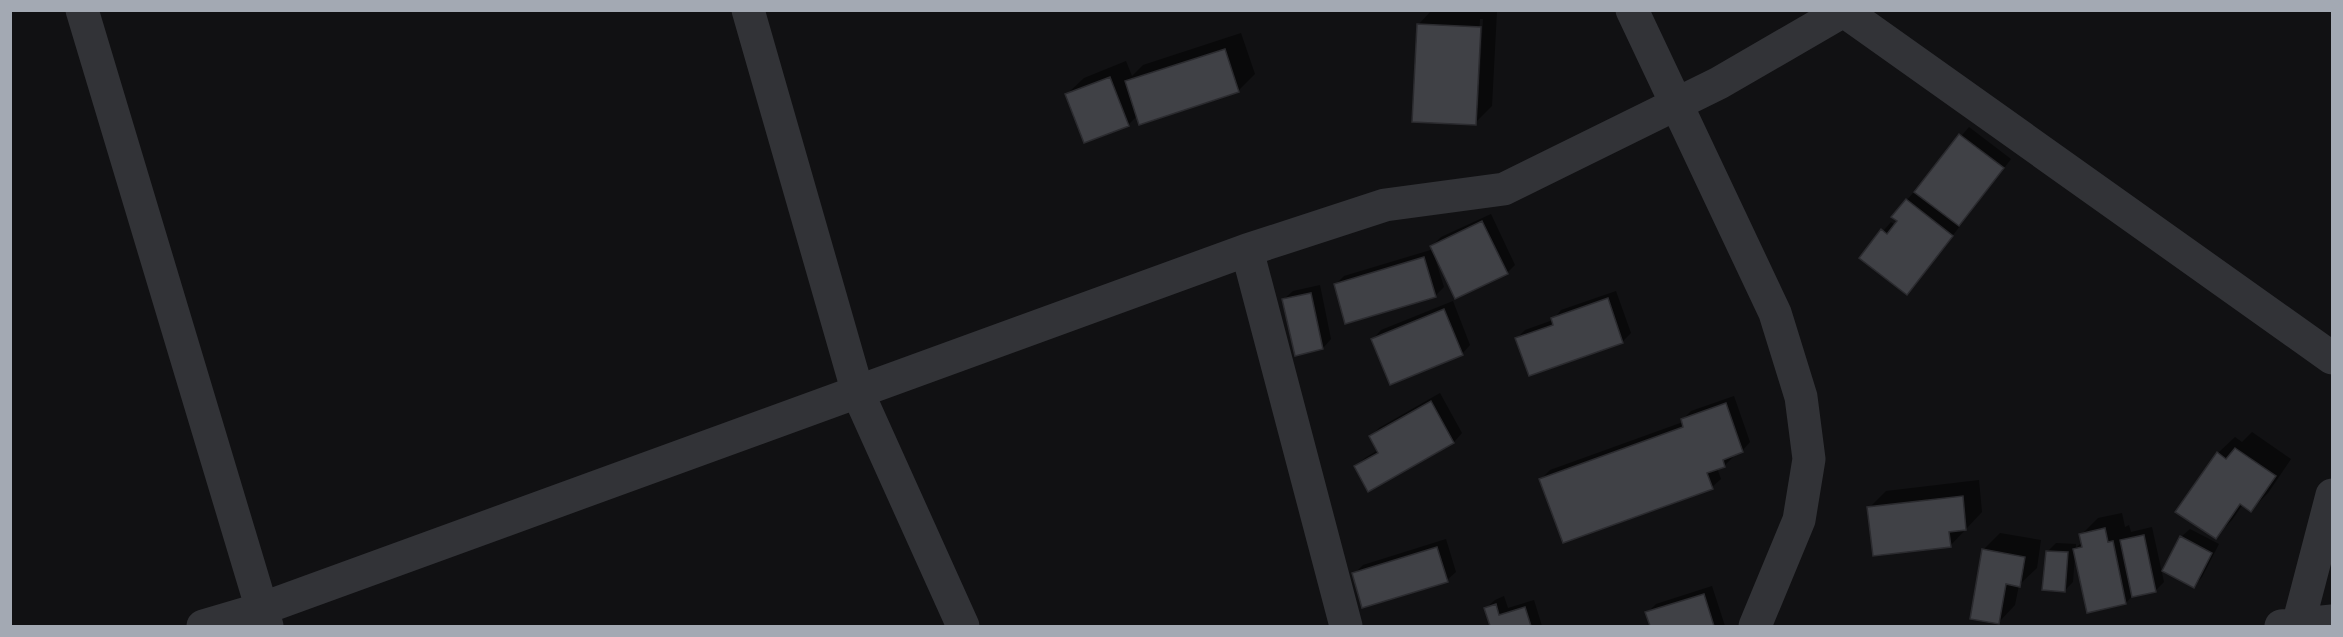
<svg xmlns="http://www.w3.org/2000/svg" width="2343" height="637" viewBox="0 0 2343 637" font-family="'Noto Sans',sans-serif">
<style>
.shadow{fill:#0007;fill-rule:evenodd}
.building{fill:#404146;stroke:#2b2b2f;stroke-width:1.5}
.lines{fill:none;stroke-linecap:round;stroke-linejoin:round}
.minor{stroke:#323337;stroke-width:33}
</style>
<rect width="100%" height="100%" fill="#111113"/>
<path class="shadow" d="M1432,10L1497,11L1492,106L1475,123L1418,25ZM1480,19H1483L1478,108H1475Z
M1241,33L1255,74L1238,91L1137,116L1128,125L1067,94L1084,78L1126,61L1132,76L1143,65Z
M1969,127L2011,159L1915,285L1861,257L1891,222L1895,225L1907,200Z
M1491,214L1515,265L1507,273L1433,252L1444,287L1435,296L1336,284L1344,276L1434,249L1432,246L1441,237Z
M1320,285L1331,339L1323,348L1284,299L1293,291Z
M1616,291L1631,333L1622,342L1517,338L1525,330L1553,320L1561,310Z
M1453,301L1470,345L1462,354L1373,339L1381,330Z
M1440,393L1462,433L1454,442L1369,490L1356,466L1365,458L1378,450L1371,436L1379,428Z
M1734,396L1750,442L1742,451L1732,455L1733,457L1724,466L1717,468L1721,479L1712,487L1541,479L1550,470L1683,422L1682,420L1691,411Z
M2252,432L2291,459L2268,493L2251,510L2243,504L2232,520L2215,537L2218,453L2235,437L2242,442Z
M1979,480L1982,512L1950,546L1869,508L1886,491Z
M2122,513L2125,527L2129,525L2131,532L2152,527L2164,582L2155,591L2133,595L2126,603L2075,555L2073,582L2064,591L2047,552L2056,543L2076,544V548L2082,542L2081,535L2098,518Z
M2190,529L2219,544L2202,577L2194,586L2181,537Z
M2000,533L2041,540L2037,568L2019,585L2015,605L1999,622L1983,550Z
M1446,539L1456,572L1447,580L1354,574L1363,565Z
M1712,586L1725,626H1651L1647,613L1656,604Z
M1504,596L1508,608L1534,600L1542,626H1492L1486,608L1495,600Z"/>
<path class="building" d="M1417,24L1481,27L1476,125L1412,122Z
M1225,49L1239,92L1139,125L1125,81Z
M1110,77L1129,126L1084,143L1065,94Z
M1959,134L2004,168L1959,226L1914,192Z
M1906,199L1953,236L1907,295L1859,258L1881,229L1887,234L1897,221L1891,217Z
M1482,221L1508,274L1455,299L1430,246Z
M1424,257L1436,297L1345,324L1334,284Z
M1311,293L1323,349L1295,356L1282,299Z
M1608,298L1623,343L1529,376L1515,338L1553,325L1551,318Z
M1444,309L1463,355L1390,385L1371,339Z
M1431,401L1454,443L1368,492L1354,466L1378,453L1369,436Z
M1726,403L1743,452L1723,460L1725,467L1707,473L1713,489L1563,543L1539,479L1683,427L1681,419Z
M2235,448L2276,476L2251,512L2240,504L2216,539L2175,512L2217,452L2226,459Z
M1963,496L1966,530L1949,532L1951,547L1873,556L1867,507Z
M2105,528L2108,542L2113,541L2126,604L2087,613L2073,549L2082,547L2079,534Z
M2144,535L2156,592L2132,597L2120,540Z
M2180,536L2212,553L2194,588L2162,571Z
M1437,547L1448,582L1362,608L1352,573Z
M1982,549L2025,557L2020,587L2006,584L1999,624L1970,619Z
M2046,551L2068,552L2065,592L2042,590Z
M1704,594L1714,626H1650L1645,612Z
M1496,604L1499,615L1525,607L1531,626H1490L1484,608Z"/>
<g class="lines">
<path class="minor" d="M82,10L267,626
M748,10L858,393L963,626
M1632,10L1775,313L1801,397L1809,459L1799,520L1755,626
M1844,11L2332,358
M1247,250L1346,626
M2298,625L2332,495
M203,626L261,609L1247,250L1385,205L1504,189L1719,83L1845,10
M2281,626L2332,621"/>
</g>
<rect width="2343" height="637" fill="none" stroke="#a3a9b3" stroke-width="24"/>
</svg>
